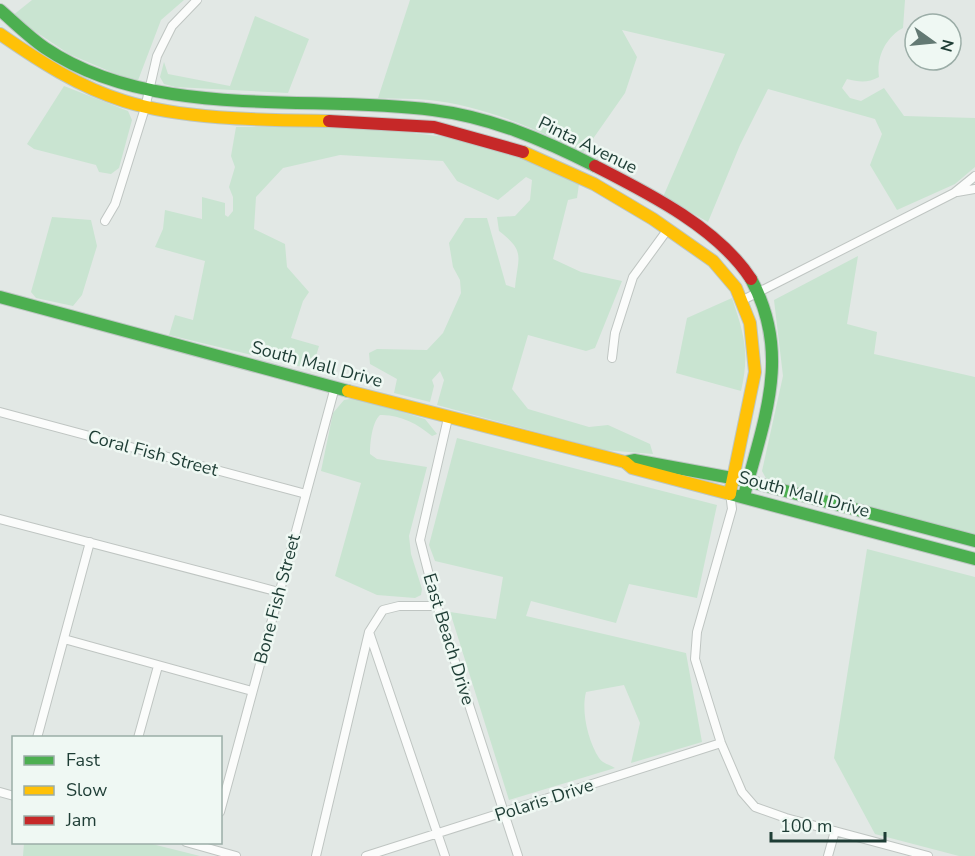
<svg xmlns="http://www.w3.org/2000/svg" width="975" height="856" viewBox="0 0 975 856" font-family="'Nunito Sans',sans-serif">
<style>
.green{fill:#c9e4d1}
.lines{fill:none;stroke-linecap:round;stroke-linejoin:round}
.street-casing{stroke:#bfc5c2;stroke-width:10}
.fast-casing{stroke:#bdc6c3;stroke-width:14}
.slow-casing{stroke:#bdc6c3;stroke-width:14}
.jam-casing{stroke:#bdc6c3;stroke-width:14}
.street{stroke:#fbfcfb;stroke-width:8}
.fast{stroke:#4caf50;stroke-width:12}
.slow{stroke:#ffc107;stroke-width:12}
.jam{stroke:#c62828;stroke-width:12}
.labels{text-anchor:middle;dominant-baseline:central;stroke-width:5;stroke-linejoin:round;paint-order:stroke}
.street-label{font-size:18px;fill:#1e3d35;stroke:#eff8f3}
</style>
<rect width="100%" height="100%" fill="#e2e8e5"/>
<path class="green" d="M32,0H184L161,20L137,83L69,54L12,16Z
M410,0H905L903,28C886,37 876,57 879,77C868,83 859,82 847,79L842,88L850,98L861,101L884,88L904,116L975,118V167L955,184L897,210L870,165L882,134L875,119L768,89L740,145L708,222L663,197L725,54L622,30L637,57L625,93L583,153C539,129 480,105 429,100C412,98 395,99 378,98Z
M255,16L309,39L288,93L175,87L164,84L160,77L164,62L168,74L230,86Z
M64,86L128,111L132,120L119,168L111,174L99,172L96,165L34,149L27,144Z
M355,126L454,138L524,156L579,184L577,198L568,200L553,259L581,272L622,281L595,348L586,351L528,335L512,389L528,409L589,427L608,425L650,444L653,454L604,450L437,405L444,380L440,371L432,380L434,386L430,402L394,393L397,379L370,364L369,353L377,349L427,350L443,333L461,293L460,280L453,267L449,243L465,218H487L506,285L515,288C518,256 526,252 499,231L497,217L515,216L530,200L532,180L526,177L498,200L457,181L443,161L340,155L283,168L256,197L254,229L285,244L287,267L309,292L303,301L291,338L319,346L314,363L306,368L169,335L175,315L193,320L205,261L155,247L163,229L165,210L202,219V197L225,203V215L228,217L233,211V197L229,187L235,167L231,156L236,127Z
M52,217L91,220L97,246L82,295L73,306L36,298L31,292Z
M858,256L847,324L877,332L874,354L975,377V537L768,482L762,471L783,376L774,300Z
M732,298C744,334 750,353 741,391L676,373L687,318Z
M356,398L425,419L437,434L432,436C418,424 399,414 380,415C372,422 370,443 370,454L377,459L427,467L409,536L411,554L422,589L421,595L415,598L377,595L335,576L361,483L321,471L333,413L344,400Z
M457,438L717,505L697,598L629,584L616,623L531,601L526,616L686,653L702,742L631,763L640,723L624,685L586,692C581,711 588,741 599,758C602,763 610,765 615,768L509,800L450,612L496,619L503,577L435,561L429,545Z
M867,549L975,577V856H959L875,834L834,758Z
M24,843H148L200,856H23Z"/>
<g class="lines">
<g class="street-casing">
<path id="street" d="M957,192L975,189
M105,221L115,204L145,108L157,56L172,26L197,0
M743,300L954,193L975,176
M612,358L615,333L633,277L668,229
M0,412L306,494
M448,418L420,540L437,606L518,856
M730,493L732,509L697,632L695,659L721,743L742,792L755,807L786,818L928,856
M0,519L279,592
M369,632L445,856
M64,639L252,691
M37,738L90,542
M138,738L158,666
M0,792L14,796
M220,812L335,387
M186,842L236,856
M316,856L369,632L383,610L399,606H437
M366,856L721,743
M828,856L835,831"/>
</g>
<g class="fast-casing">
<path id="fast" d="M0,10C15,23 29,37 45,48C153,121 309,94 433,110C490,117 544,140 595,166
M0,297L348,391
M625,462L634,460L748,481L975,541
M730,494L975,559
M744,496C764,419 792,354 751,279"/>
</g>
<g class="slow-casing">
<path id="slow" d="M0,34C39,61 79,87 124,101C184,120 266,120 329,121
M523,152L594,184L653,219L713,261L736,288L750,323L755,372L730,493
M348,391L625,462L632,468L730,494"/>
</g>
<g class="jam-casing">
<path id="jam" d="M329,121L434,127L523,152
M595,166C648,193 718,228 751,279"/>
</g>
<use href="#street" class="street"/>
<use href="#fast" class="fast"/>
<use href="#slow" class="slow"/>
<use href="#jam" class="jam"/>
</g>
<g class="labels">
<g class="street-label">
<text transform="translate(588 145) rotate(26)">Pinta Avenue</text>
<text transform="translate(317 364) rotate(15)">South Mall Drive</text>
<text transform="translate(153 453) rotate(15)">Coral Fish Street</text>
<text transform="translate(804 494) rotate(15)">South Mall Drive</text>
<text transform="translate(277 599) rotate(-75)">Bone Fish Street</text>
<text transform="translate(449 639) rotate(73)">East Beach Drive</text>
<text transform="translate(544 800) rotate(-18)">Polaris Drive</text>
</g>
</g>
<rect x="12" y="736" width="210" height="108" fill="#eff8f3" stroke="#9bada7" stroke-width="1.5"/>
<rect x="24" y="756" width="30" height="9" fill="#4caf50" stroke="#9bada7" stroke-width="1.5"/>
<text x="66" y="766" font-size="18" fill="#1e3d35">Fast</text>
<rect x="24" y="786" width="30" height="9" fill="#ffc107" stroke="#9bada7" stroke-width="1.5"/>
<text x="66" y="796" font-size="18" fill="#1e3d35">Slow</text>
<rect x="24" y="816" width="30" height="9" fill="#c62828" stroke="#9bada7" stroke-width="1.5"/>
<text x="66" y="826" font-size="18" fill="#1e3d35">Jam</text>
<g transform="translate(933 42) rotate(105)"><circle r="28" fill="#eff8f3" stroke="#9bada7" stroke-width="1.5"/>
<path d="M0-4.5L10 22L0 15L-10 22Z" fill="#637973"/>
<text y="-9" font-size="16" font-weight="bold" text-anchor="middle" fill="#1e3d35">N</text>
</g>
<path d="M771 832v9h114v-9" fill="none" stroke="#1e3d35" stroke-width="3"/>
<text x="780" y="832" font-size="18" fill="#1e3d35" stroke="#eff8f3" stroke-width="4.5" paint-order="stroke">100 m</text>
</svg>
